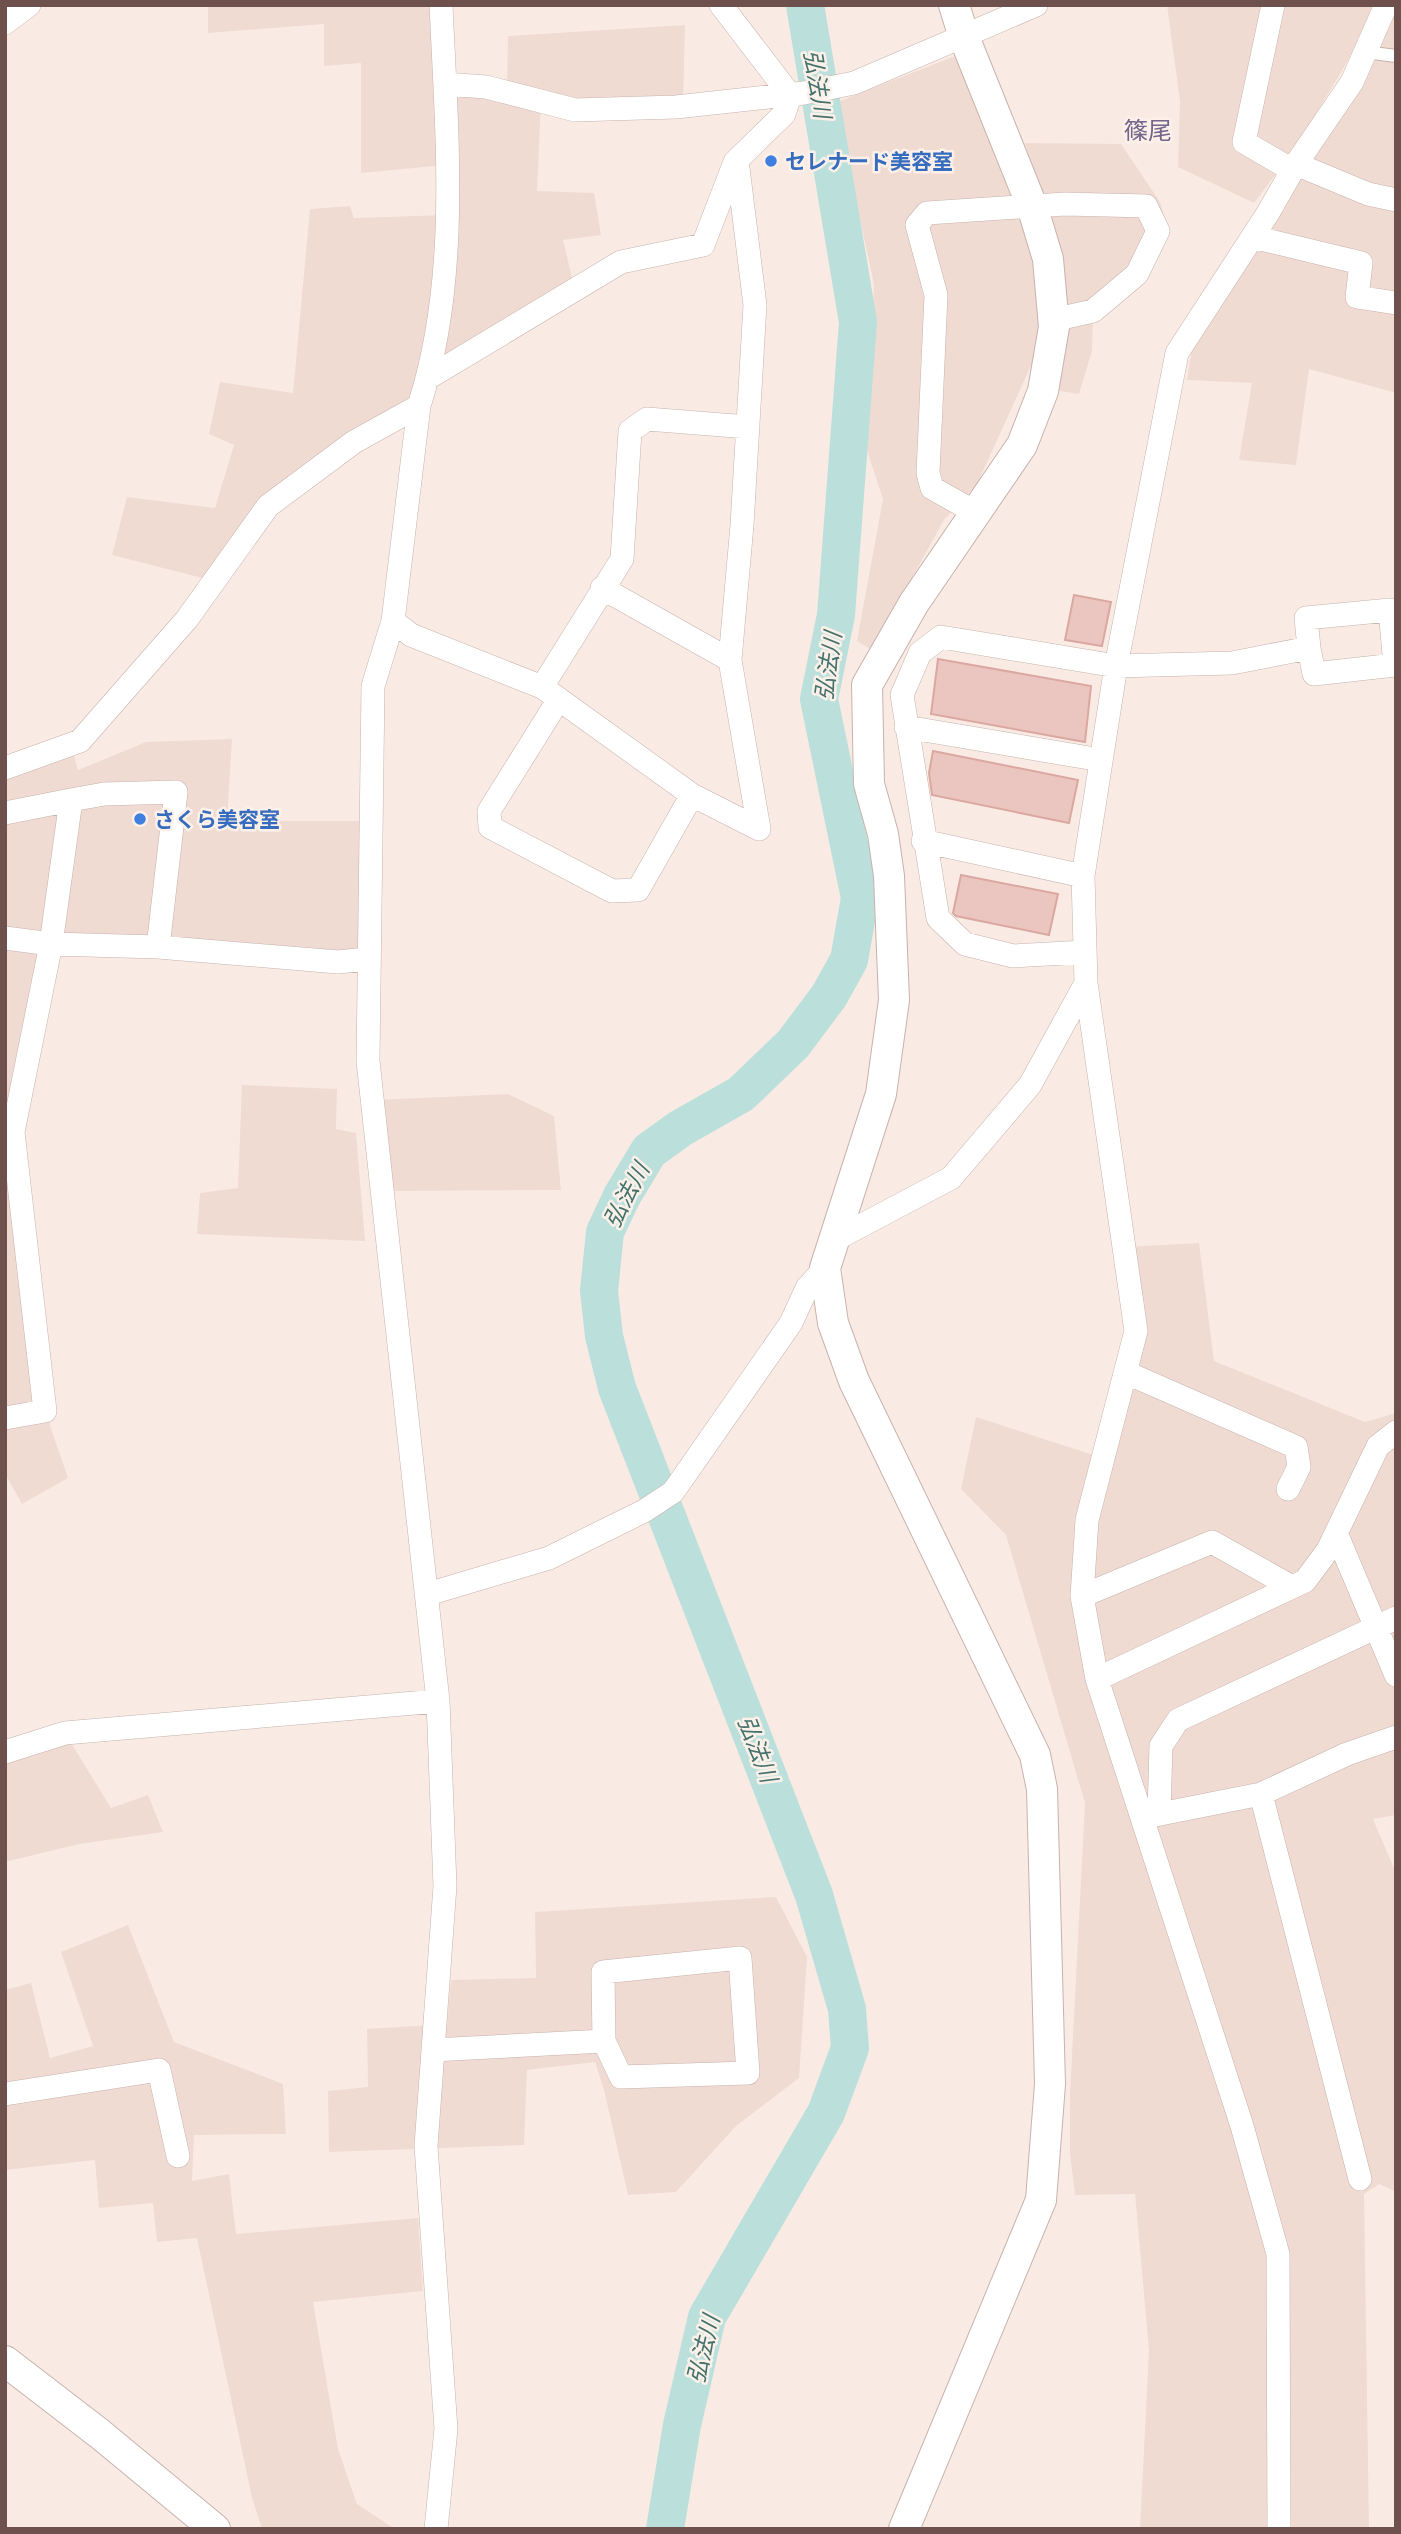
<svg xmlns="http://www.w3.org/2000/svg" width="1401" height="2534" viewBox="0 0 1401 2534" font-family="'PT Sans Narrow','Noto Sans JP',sans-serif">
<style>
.residential{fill:#f0dbd3}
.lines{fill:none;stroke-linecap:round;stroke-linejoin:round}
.river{stroke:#bbe0db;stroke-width:38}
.building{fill:#ebc5bf;stroke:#dba8a1;stroke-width:2}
.service-casing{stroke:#c8b2ac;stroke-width:14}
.minor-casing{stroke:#c8b2ac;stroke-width:24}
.tertiary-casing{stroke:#c8b2ac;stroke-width:32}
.service{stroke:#fff;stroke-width:12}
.minor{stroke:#fff;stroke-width:23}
.tertiary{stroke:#fff;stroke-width:30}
.shop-dot{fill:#3f7fe0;stroke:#fcf0e9;stroke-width:2.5}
.labels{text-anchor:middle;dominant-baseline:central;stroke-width:5;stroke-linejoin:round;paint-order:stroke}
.shop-label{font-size:21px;font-weight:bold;fill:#366cbe;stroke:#fcf0e9;text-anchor:start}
.water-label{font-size:23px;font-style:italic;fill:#43726d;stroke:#fcf0e9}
.quarter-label{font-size:24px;fill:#74658b;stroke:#fcf0e9}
</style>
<rect width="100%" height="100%" fill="#f9ebe4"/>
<path class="residential" d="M208,5H441L445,84L507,92L508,36L685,25L683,106L541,102L537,191L594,193L601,235L563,240L575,290L429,378L419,406L268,506L214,581L112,555L127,497L215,508L234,445L209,434L220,382L293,393L310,209L350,206L354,218L446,215L445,165L361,173V63L324,66V24L208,33Z
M1167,5H1375L1346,64L1296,147L1254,203L1178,167L1180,101Z
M1396,5V393L1309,369L1296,465L1239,460L1252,383L1187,380L1193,341Z
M955,56L1013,192L1041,269L1040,346L977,484L944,520L872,650L857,641L883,499L867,450L874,284L835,103Z
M1025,143L1121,144L1160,202L1168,228L1093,311L1092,351L1079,394L1054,390L1071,316L1063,294L1045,205Z
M232,739L227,821H372L367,959L51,944L18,1100L45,1411L68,1478L22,1504L5,1474V768L71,745L78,770L146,742Z
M242,1085L337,1089L336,1129L356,1133L365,1241L197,1234L200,1193L238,1188Z
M508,1094L554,1116L561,1190L393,1191L376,1100Z
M1199,1243L1214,1361L1365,1422L1396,1413V1815L1373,1819L1396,1873V2192L1379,2184L1364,2194L1369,2529H1140L1149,2350L1135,2194L1075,2195L1070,2153V2094L1085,1803L1006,1535L961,1489L976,1417L1103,1458L1127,1373L1124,1247Z
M65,1733L111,1808L148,1795L163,1832L79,1844L5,1862V1752Z
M776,1897L807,1957L799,2078L736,2126L676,2192L628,2195L604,2090L595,2062L527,2070L524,2145L329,2152L328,2091L368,2087L367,2029L447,2024L451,1980L536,1978L535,1912Z
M128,1925L174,2042L283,2084L286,2134L194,2135L192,2181L229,2174L236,2234L418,2218L423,2291L313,2302L338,2449L357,2504L395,2529H262L252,2498L197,2238L157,2242L153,2203L99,2208L95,2160L5,2170V1990L31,1983L50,2058L93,2046L61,1952Z"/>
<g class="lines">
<path class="river" d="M665,2529L682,2425L707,2317L826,2113L850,2048L847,2009L814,1895L617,1388L604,1336L599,1291L605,1232L622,1196L649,1151L681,1128L741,1094L793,1044L829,996L849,960L860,898L819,699L836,615L858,322L805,5"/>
</g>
<path class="building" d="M1074,595L1111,602L1102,646L1065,640Z
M938,659L1091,686L1085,742L931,714Z
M933,751L1078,780L1069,823L932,795L929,773Z
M961,875L1058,894L1049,935L956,916L953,913Z"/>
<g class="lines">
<g class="service-casing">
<path id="service" d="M1365,52L1396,56"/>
</g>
<g class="minor-casing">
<path id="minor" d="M1273,5L1244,142L1292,170
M5,23L29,5
M445,84L486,87L575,110L676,107L804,93L854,83L1036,5
M1296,164L1368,194L1396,200
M1253,237L1361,263L1357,297L1396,303
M428,378L621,262L703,245L735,162
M975,512L932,488L928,473L936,295L917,225L927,213L1065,204L1146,206L1158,231L1137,274L1093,311L1053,320
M602,588L730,660
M393,621L411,635L542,687L692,795L759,829L730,660L742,525L755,305L737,160L784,114L790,95L721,5
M542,687L622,559L630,431L647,419L748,427
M559,699L489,811L490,827L612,891L638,890L692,795
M906,727L1101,760
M5,768L80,741L187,619L268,506L354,442L419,406
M71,800L104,794L176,792L158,947
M5,813L71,800L51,944L13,1132L45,1411L5,1418
M923,841L1083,876
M5,938L51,944L158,947L338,962L367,959
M1084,952L1013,956L965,944L938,918L902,695L920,653L941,637L1116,666L1232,663L1309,648L1306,618L1390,610L1395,665L1314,674L1309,648
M834,1240L951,1178L1030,1085L1086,983
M1127,1373L1296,1447L1299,1467L1288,1489
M1336,1533L1396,1675
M428,1594L549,1558L644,1511L673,1492L791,1323L807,1288L825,1268
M1082,1596L1212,1542L1292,1587
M1097,1679L1305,1581L1328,1550L1378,1446L1396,1432
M5,1752L65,1733L438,1701
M1261,1794L1360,2179
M1159,1814L1161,1746L1178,1720L1396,1618
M1145,1817L1261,1794L1347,1754L1396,1737
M433,2050L604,2041L603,1972L740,1958L748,2073L621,2077L604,2041
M5,2094L159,2070L178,2156
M436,2529L446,2429L426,2146L445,1886L438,1701L368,1061L373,686L393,621L419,406C460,279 447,138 441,5
M1279,2529L1278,2254L1242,2126L1097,1679L1082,1596L1087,1520L1136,1331L1086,983L1083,876L1116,666L1177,353L1268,213L1296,164L1352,82L1386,5"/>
</g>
<g class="tertiary-casing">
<path id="tertiary" d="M5,2361L100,2434L215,2529
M904,2529L1041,2200L1050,2084L1042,1789L1035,1755L854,1381L833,1323L825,1268L881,1094L894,1000L889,876L883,834L869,784L867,685L914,603L1022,445L1043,391L1054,327L1048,259L1032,206L964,37L954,5"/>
</g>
<use href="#service" class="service"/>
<use href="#minor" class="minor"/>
<use href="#tertiary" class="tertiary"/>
</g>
<g class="shop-dot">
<circle cx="771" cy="161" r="7"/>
<circle cx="140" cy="819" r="7"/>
</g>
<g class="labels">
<g class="shop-label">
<text x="785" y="161">セレナード美容室</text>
<text x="154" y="819">さくら美容室</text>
</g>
<g class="water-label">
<text transform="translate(818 84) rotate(81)">弘法川</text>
<text transform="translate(828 666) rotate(-82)">弘法川</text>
<text transform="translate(626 1195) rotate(-62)">弘法川</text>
<text transform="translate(758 1749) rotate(69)">弘法川</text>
<text transform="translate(703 2349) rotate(-76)">弘法川</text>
</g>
<g class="quarter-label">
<text x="1148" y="130">篠尾</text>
</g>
</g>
<rect width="1401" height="2534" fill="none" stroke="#6e504d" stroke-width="14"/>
</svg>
